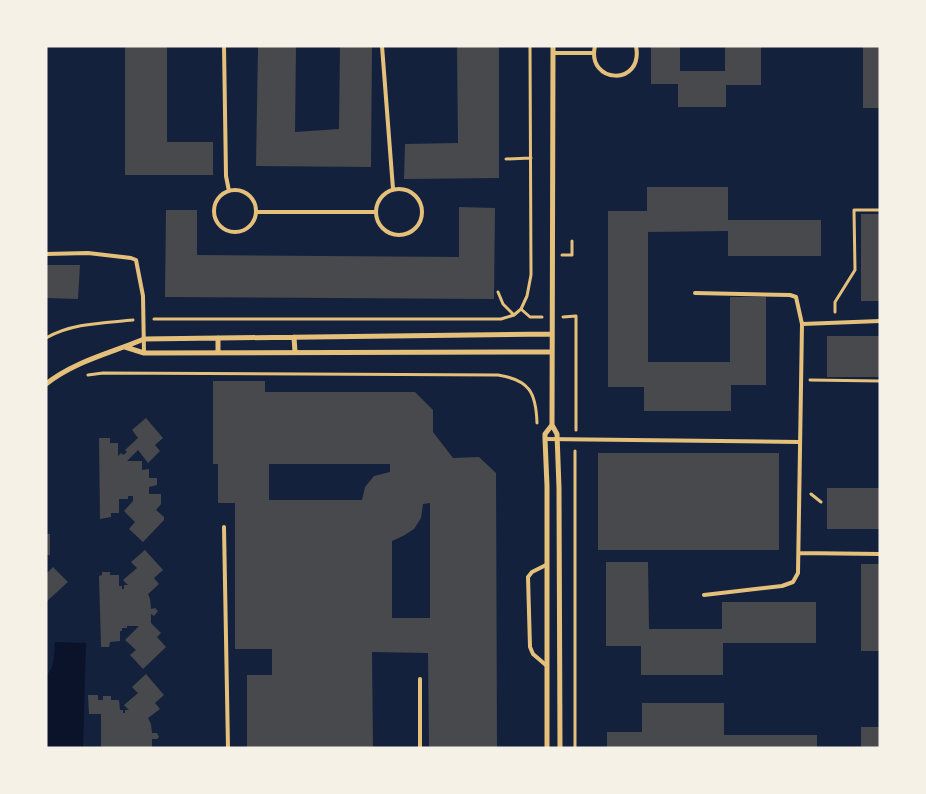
<svg xmlns="http://www.w3.org/2000/svg" width="926" height="794" viewBox="0 0 926 794" font-family="Inter,sans-serif">
<style>
.water{fill:#0b132b}
.building{fill:#48494c;fill-rule:evenodd}
.lines{fill:none;stroke-linecap:round;stroke-linejoin:round}
.path{stroke:#e5c07b;stroke-width:3}
.service{stroke:#e5c07b;stroke-width:4}
.minor{stroke:#e5c07b;stroke-width:5}
</style>
<rect width="100%" height="100%" fill="#14213d"/>
<path class="water" d="M55,642L86,643L83,748H46V676C55,668 54,654 55,642Z"/>
<path class="building" d="M125,46H167V142H213V175H125Z
M258,46H296L295,132L339,129L340,46H372L371,167L256,166Z
M457,46H499V178L404,179L405,144L458,143Z
M651,46H680V71H725V46H761V85H726V107H678V84H651Z
M863,46H880V108H863Z
M647,187H728V220H821V256H728V231L648,232V362H730V297H766V385H731V411H644V387H608V211H647Z
M459,207L495,208L494,299L165,297L166,210H197V255L459,257Z
M861,214H880V301H861Z
M46,265H80L78,299L46,298Z
M827,336H880V377H827Z
M213,381H265V392H415L433,410V432L453,458L479,457L496,473L497,748H429L428,653L372,652L373,748H247V675H272V649H235V503H218V464H213ZM269,464H390V472L374,476L365,487L362,500H269ZM430,503V618H392V541L403,536L414,529L421,518L423,504Z
M146,418L163,438L155,445L160,451L148,463L138,450L127,461H142V470L149,469V478H157V485L149,487V494H161V504L156,510L164,517V520L143,542L129,529L135,522L124,511L133,501V496H128V499H119V513H111V517L100,519L99,438H110V443H118V456L121,453L123,455L127,452L125,450L138,438L132,430Z
M598,453H779V550H598Z
M827,488H880V529H827Z
M46,534H50V555H46Z
M145,550L163,570L154,578L159,584L148,594L150,599L151,609L155,608L158,611L154,616L151,614V623L161,633L157,637L166,647L143,669L130,655L136,650L125,640L139,626H127V628H122V631H120V641L110,642L109,647H101L99,576L102,575V572H110V575H119V586H122V589H124V585H128L123,580L137,568L131,562Z
M606,562H648L649,629H722V602H816V643H723V675H641V646H606Z
M861,564H880V651H861Z
M53,567L68,582L46,602V574Z
M146,674L164,695L155,703L160,709L148,718L151,724L152,733H157L159,737L157,739H152V748H101V714H89L88,695H98V700H103V696H111V700H119L120,710H123V713H125V710H129L124,705L138,693L132,687Z
M642,703H724V735H817V748H607V732H642Z
M861,727H880V748H861Z"/>
<g class="lines">
<path class="path" d="M506,159L531,158
M562,255H572V241
M498,292L503,304L514,315
M521,309L527,296L531,275L530,46
M835,312V302L855,270L854,210H880
M563,317L576,316V430
M154,319H501L514,315L521,309L530,317H542
M46,338C72,323 104,323 133,320
M88,375L103,373L498,375C530,380 536,393 537,423
M810,380L880,381
M575,451V748
M811,494L821,502"/>
<path class="service" d="M224,46L226,176L229,191
M382,46L393,189
M595,46C586,84 644,87 636,46
M553,53H593
M376 212a23 23 0 1 1 46 0a23 23 0 1 1-46 0Z
M214 211a21 21 0 1 1 42 0a21 21 0 1 1-42 0Z
M256,212H376
M46,254L88,253L131,258L136,260L143,296L144,353
M695,293L790,295L796,297L802,324L798,573L793,582L782,586L704,595
M802,324L880,321
M545,439L799,442
M224,527L228,748
M799,553L880,554
M546,565L532,572L528,577L530,647L533,654L547,666
M420,748V679"/>
<path class="minor" d="M553,46L552,425L557,434L559,488L560,748
M294,337L295,352
M218,338V352
M125,347L144,353L552,352
M46,384C75,361 111,353 144,339L551,334
M547,748V486L545,439V434L552,425"/>
</g>
<rect width="926" height="794" fill="none" stroke="#f6f1e7" stroke-width="95"/>
</svg>
